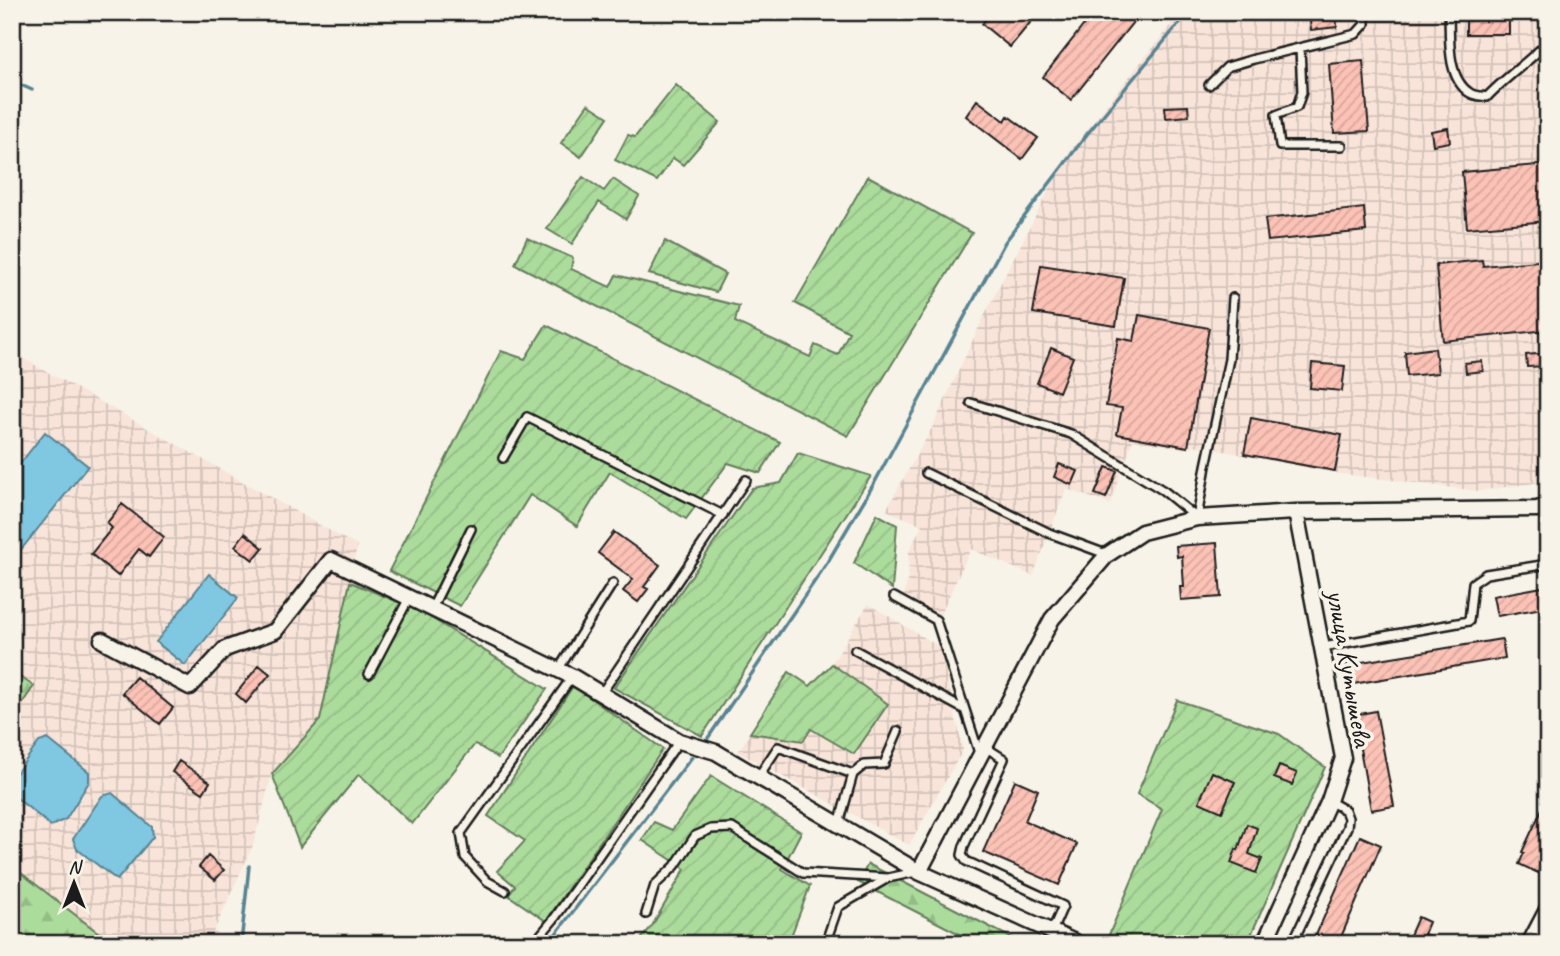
<svg xmlns="http://www.w3.org/2000/svg" width="1560" height="956" viewBox="0 0 1560 956" font-family="Caveat,sans-serif">
<style>
.industrial{fill:url(#industrial-grid)}
.forest{fill:url(#forest-firs);stroke:#647c5c;stroke-width:2}
.garden{fill:url(#garden-furrows);stroke:#647c5c;stroke-width:2}
.water{fill:#80c7e1;stroke:#588392;stroke-width:2}
.lines{fill:none;stroke-linecap:round;stroke-linejoin:round}
.stream{stroke:#588392;stroke-width:3.5}
.building{fill:url(#building-hatch);stroke:#1c1c1c;stroke-width:2}
.lane-casing{stroke:#1c1c1c;stroke-width:12}
.street-casing{stroke:#1c1c1c;stroke-width:19}
.lane{stroke:#f7f3e8;stroke-width:7}
.street{stroke:#f7f3e8;stroke-width:14}
.labels{text-anchor:middle;dominant-baseline:central;stroke-width:7;stroke-linejoin:round;paint-order:stroke}
.street-label{font-size:28px;fill:#1c1c1c;stroke:#f7f3e8}
</style>
<defs>
<pattern id="industrial-grid" width="8" height="8" patternUnits="userSpaceOnUse" patternTransform="scale(1.75)"><rect width="8" height="8" fill="#f8e4d9"/><path d="M0 4h8M4 0v8" fill="none" stroke="#d4c3ba"/></pattern>
<pattern id="forest-firs" width="22" height="20" patternUnits="userSpaceOnUse" patternTransform="scale(1.75)"><rect width="22" height="20" fill="#acdc9c"/><path d="M5 1l3.5 6h-7zM16 11l3.5 6h-7z" fill="#93bc86"/></pattern>
<pattern id="garden-furrows" width="10" height="10" patternUnits="userSpaceOnUse" patternTransform="scale(1.75)"><rect width="10" height="10" fill="#acdc9c"/><path d="M-1 1l2-2M0 10L10 0M9 11l2-2" fill="none" stroke="#93bc86"/></pattern>
<pattern id="building-hatch" width="6" height="6" patternUnits="userSpaceOnUse" patternTransform="scale(1.75)"><rect width="6" height="6" fill="#fcc2b6"/><path d="M-1 1l2-2M0 6l6-6M5 7l2-2" fill="none" stroke="#d7a69c"/></pattern>
</defs>
<rect width="100%" height="100%" fill="#f7f3e8"/>
<filter id="ink" filterUnits="userSpaceOnUse"><feTurbulence type="fractalNoise" baseFrequency=".0143" numOctaves="2"/><feDisplacementMap in="SourceGraphic" scale="14" xChannelSelector="R" yChannelSelector="G"/><feConvolveMatrix kernelMatrix="1 2 1 2 8 2 1 2 1" color-interpolation-filters="sRGB"/></filter>
<g filter="url(#ink)">
<path class="industrial" d="M1181,12H1548V481L1479,491L1334,473L1194,445L1188,449L1133,440L1110,504L1066,489L1033,576L971,549L940,615L904,595L908,580L909,551L922,525L886,510L932,428L985,314L1067,155Z
M12,352L357,546L320,720L272,774L253,845L208,944H113L12,866V718L34,686L12,672Z
M868,604L940,647L963,750L909,845L738,752L750,733L803,741L810,729L853,753L888,704L832,664Z"/>
<path class="forest" d="M12,672L34,686L12,718Z
M868,864L1023,944H979L858,882Z
M12,866L113,944H12Z"/>
<path class="garden" d="M676,85L720,122L683,165L673,158L657,181L615,160L628,135L635,137Z
M588,104L608,117L581,157L561,143Z
M868,176L972,233L848,436L515,264L527,238L573,258L571,269L610,287L616,275L739,306L735,322L810,357L815,345L838,355L849,332L795,303Z
M583,177L604,191L613,179L639,196L626,219L599,202L572,244L547,229Z
M665,241L725,274L716,292L649,274Z
M546,325L780,442L760,473L728,463L686,519L610,472L577,526L530,495L460,606L389,571L501,351L525,359Z
M798,453L871,476L702,736L614,688L752,488L781,483Z
M877,514L897,525L892,589L854,563Z
M350,582L418,610L547,689L498,758L475,744L412,824L359,774L300,847L272,774L320,720Z
M832,664L888,704L854,754L811,729L803,741L750,733L789,672L810,686Z
M573,686L663,749L546,921L508,895L515,886L497,871L525,841L488,816Z
M1177,700L1279,734L1325,767L1247,944H1111L1106,942L1162,809L1137,794Z
M711,776L801,832L782,869L810,886L788,944H637L652,926L685,869L642,840L654,822L672,830Z"/>
<path class="water" d="M45,432L88,466L12,561V474Z
M209,574L238,598L185,665L156,642Z
M48,739L89,772V782L66,819L51,826L12,794V779L39,742Z
M112,793L152,827L153,837L117,880L77,849L73,839L102,796Z"/>
<g class="lines">
<path class="stream" d="M12,81L32,90
M708,738L827,563L876,480L1005,242L1088,133L1187,14
M241,944L249,866
M548,944L692,757"/>
</g>
<path class="building" d="M991,12H1039L1010,47L982,24Z
M1094,12H1141L1071,100L1043,77Z
M1309,12H1336L1337,27L1311,30Z
M1466,12H1509V34H1466Z
M1363,61L1369,131L1334,133L1329,64Z
M977,100L1005,121L1008,116L1038,138L1022,159L966,116Z
M1188,106L1189,116L1166,118L1165,107Z
M1448,128L1450,142L1433,145L1431,131Z
M1548,164V221L1467,228L1462,172Z
M1364,208L1366,231L1268,241L1265,219Z
M1482,260L1483,266L1548,260V330L1443,341L1436,265Z
M1041,265L1124,278L1116,326L1033,313Z
M1139,315L1209,328L1188,447L1117,434L1122,408L1106,406L1118,338L1134,341Z
M1051,348L1073,357L1059,392L1037,383Z
M1435,348L1438,373L1407,376L1405,352Z
M1548,353V366L1527,367L1526,355Z
M1482,361L1483,371L1466,373L1465,363Z
M1312,363L1345,366L1342,391L1310,388Z
M1251,418L1342,435L1335,471L1244,454Z
M1059,464L1078,471L1072,485L1054,477Z
M1106,467L1117,471L1106,498L1095,494Z
M122,504L164,537L149,557L139,549L118,576L91,554L112,528L107,523Z
M614,532L660,565L644,587L648,589L638,602L623,591L633,579L598,553Z
M245,533L263,548L253,560L235,546Z
M1217,543L1221,597L1181,600L1180,587H1184L1182,556L1177,557L1176,546Z
M1548,586V607L1497,616L1493,596Z
M1502,639L1505,658L1347,685L1343,665Z
M259,665L270,674L246,703L236,694Z
M136,677L173,708L160,724L122,693Z
M1376,711L1394,806L1371,810L1354,715Z
M179,761L210,782L203,793L172,772Z
M1279,766L1297,773L1292,785L1274,778Z
M1212,772L1235,782L1222,812L1199,802Z
M1015,780L1038,790L1025,821L1077,844L1059,885L983,852Z
M1548,796V863L1543,861L1538,873L1519,864L1524,853L1522,852Z
M1247,824L1257,828L1249,854L1262,859L1256,873L1231,863L1236,849L1238,850Z
M1360,836L1381,845L1338,944H1312Z
M208,856L224,870L215,880L199,867Z
M1418,917L1429,922L1424,934L1446,944H1406Z"/>
<g class="lines">
<g class="lane-casing">
<path id="lane" d="M1449,12C1450,37 1446,78 1470,93C1474,96 1482,96 1487,97C1506,77 1528,62 1548,42
M1300,48L1302,92L1297,107L1276,115L1280,146H1342
M1209,85L1227,67L1254,59L1356,34L1365,24V12
M971,403L1071,434L1164,491L1197,518L1206,466L1229,359L1233,298
M503,458L527,417L723,515
M926,473L1049,533L1106,554
M894,597L936,620L979,753
M432,608L471,529
M1323,647L1469,621L1473,583L1486,574L1548,564
M855,650L965,710
M558,670L613,583
M369,674L409,598
M601,694L746,480
M985,747L1004,759L964,846L962,855L966,861L1063,906L1052,931
M853,774L864,765L884,764L898,731
M758,777L778,747L853,774L839,824
M505,891L487,881L465,857L461,833L572,677
M646,914L655,885L675,866L695,836L711,829L732,828L803,873L888,878
M533,944L554,919L679,741
M825,944L838,907L888,878L916,872
M1292,944L1347,827L1348,818L1345,810L1329,801"/>
</g>
<g class="street-casing">
<path id="street" d="M102,640L190,687L225,649L275,631L331,560L573,677L679,741L716,752L919,872
M1079,944L919,872L1052,619L1107,555L1142,532L1197,518L1296,512L1537,509L1548,506
M1264,944L1329,801L1343,758L1296,512
M1529,944L1548,908"/>
</g>
<use href="#lane" class="lane"/>
<use href="#street" class="street"/>
</g>
</g>
<g class="labels">
<g class="street-label">
<text transform="translate(1350 668) rotate(80)">улица Кутышева</text>
</g>
</g>
<rect width="1560" height="956" fill="none" stroke="#f7f3e8" stroke-width="42"/>
<rect x="21" y="21" width="1518" height="914" fill="none" stroke="#1c1c1c" stroke-width="2.5" filter="url(#ink)"/>
<g transform="translate(74 883)" stroke="#f7f3e8" stroke-width="5" paint-order="stroke">
<path d="M0-5L12 26L0 18L-12 26Z" fill="#1c1c1c"/>
<text y="-10" font-size="19" font-weight="bold" text-anchor="middle" fill="#1c1c1c">N</text>
</g>
</svg>
